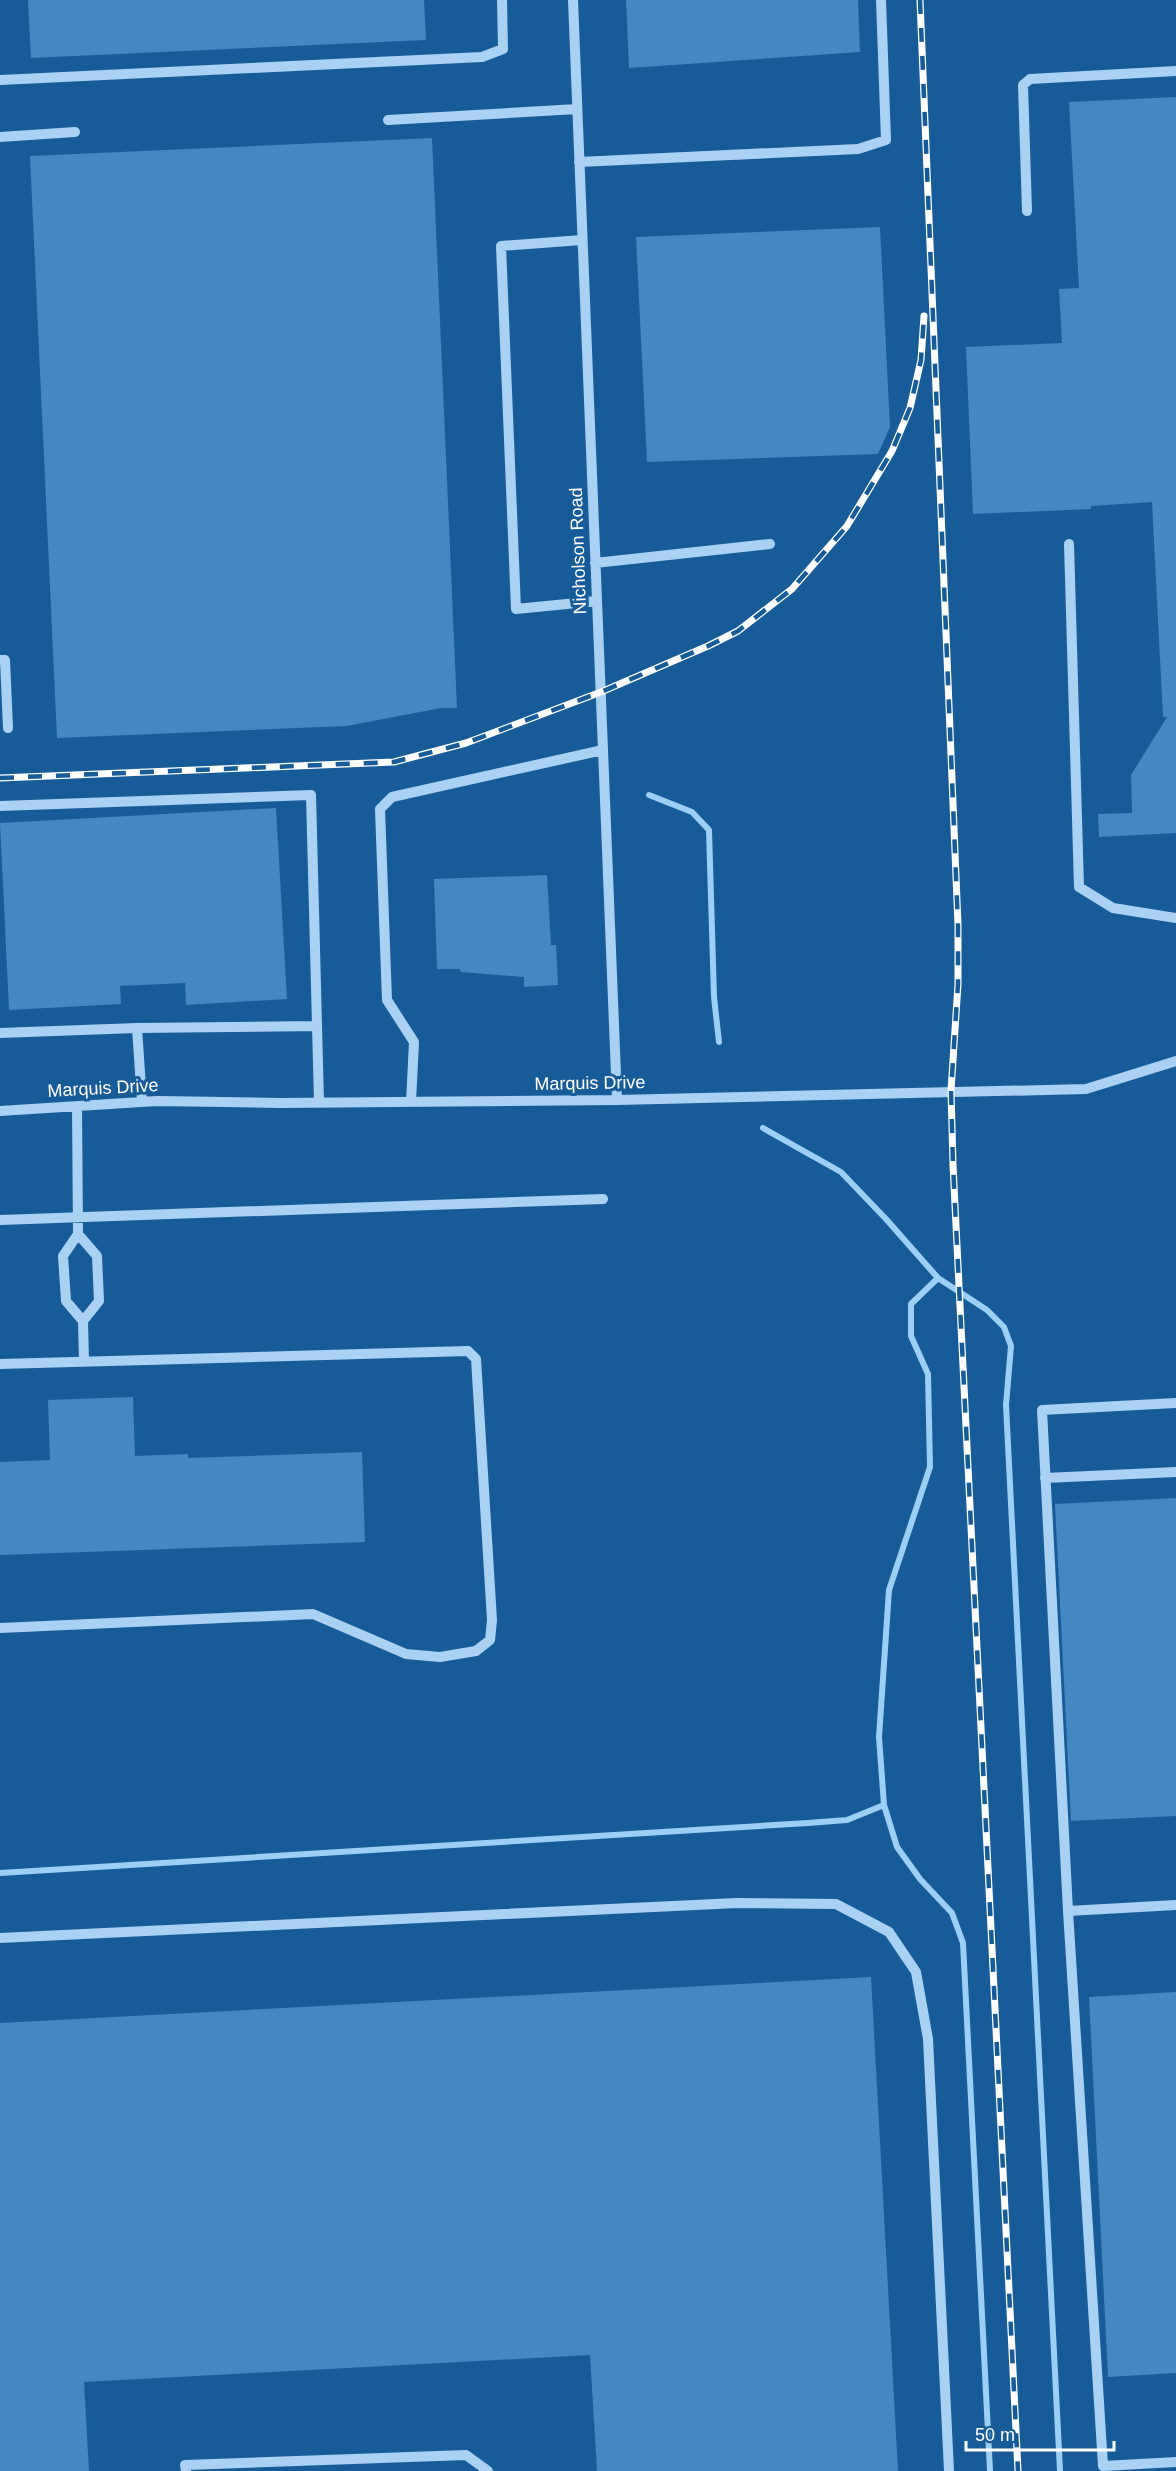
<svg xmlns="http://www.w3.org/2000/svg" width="1176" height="2471" viewBox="0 0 1176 2471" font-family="Helvetica,sans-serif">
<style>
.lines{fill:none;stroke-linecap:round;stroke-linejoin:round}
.stream{stroke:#9dcef4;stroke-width:6}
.building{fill:#4487c1}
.minor{stroke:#abd1f2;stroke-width:10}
.rail-casing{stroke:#fff;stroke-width:7}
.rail{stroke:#175c98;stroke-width:4.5;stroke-dasharray:14;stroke-linecap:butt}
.labels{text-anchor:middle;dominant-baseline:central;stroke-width:6;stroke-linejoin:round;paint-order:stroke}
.street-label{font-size:18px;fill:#fff;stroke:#175c98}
</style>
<rect width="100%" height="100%" fill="#175c98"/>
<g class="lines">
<path class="stream" d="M649,795L692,812L709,830L714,997L719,1042
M763,1128L841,1172L886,1219L938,1278L987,1310L1004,1327L1011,1346L1006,1405L1060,2471
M938,1278L911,1304V1336L928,1374L930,1467L889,1590L879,1737L884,1805L897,1847L920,1879L952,1913L963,1943L990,2471
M0,1873L808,1823L847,1820L884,1805"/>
</g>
<path class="building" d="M28,0H424L426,40L31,58Z
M626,0H858L860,52L629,68Z
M1176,97V833L1099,837L1098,814L1132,813L1131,775L1167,717H1163L1152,502L1091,506V509L973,514L966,347L1062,343L1059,289L1079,288L1069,102Z
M432,138L457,708H441L347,726L57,738L30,156Z
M880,227L890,427L878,454L647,462L636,237Z
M276,808L287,999L186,1005L185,983L120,986L121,1004L9,1010L0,823Z
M547,875L551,945H556L558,985L524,987V977L461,972L460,969H437L434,879Z
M133,1397L135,1456L188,1454V1458L362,1452L365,1542L0,1555V1462L50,1460L48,1400Z
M1176,1498V1816L1071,1821L1055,1504Z
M871,1977L898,2471H597L590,2355L84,2382L89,2471H0V2023Z
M1176,1992V2373L1108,2377L1089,1997Z"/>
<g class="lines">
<path class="minor" d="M573,0L617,1100
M0,80L482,57L503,49L502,0
M388,120L577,109
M0,137L75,132
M579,162L858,149L886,140L881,0
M1027,211L1023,85L1030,79L1176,71
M582,240L501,246L516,609L597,601
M1069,544L1079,887L1113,908L1176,918
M595,563L770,544
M0,660H5L8,728
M0,806L311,795L319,1102
M137,1028L317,1026
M0,1033L137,1028L142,1102
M411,1102L414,1042L387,1000L380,809L392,797L603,750
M77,1106L78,1234L97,1256L99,1301L83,1321
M0,1111L157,1101L280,1103L617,1100L1086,1089L1176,1061
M0,1220L603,1199
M78,1234L63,1256L66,1301L83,1321L84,1361
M0,1364L468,1351L476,1359L492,1620L490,1640L476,1651L440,1657L406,1654L313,1614L0,1628
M1176,1403L1042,1410L1068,1911L1103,2466L1176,2462
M1045,1478L1176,1472
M1068,1911L1176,1905
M0,1938L737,1903L836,1904L889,1932L916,1972L928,2039L949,2471
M186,2471L185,2465L466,2455L488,2471"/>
<g class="rail-casing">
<path id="rail" d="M920,0L958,925V984L951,1091L953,1165L1018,2471
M0,778L394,762L466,743L601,692L708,646L738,631L792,589L847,526L892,451L910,408L921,360L924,316"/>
</g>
<use href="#rail" class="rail"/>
</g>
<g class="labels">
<g class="street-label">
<text transform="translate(578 551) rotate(-92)">Nicholson Road</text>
<text transform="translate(590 1083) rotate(-1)">Marquis Drive</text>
<text transform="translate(103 1088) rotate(-3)">Marquis Drive</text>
</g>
</g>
<path d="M966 2441v9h148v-9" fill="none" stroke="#ffffff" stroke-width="3"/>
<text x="975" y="2441" font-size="18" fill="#ffffff" stroke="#175c98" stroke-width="4.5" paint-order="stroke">50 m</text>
</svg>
